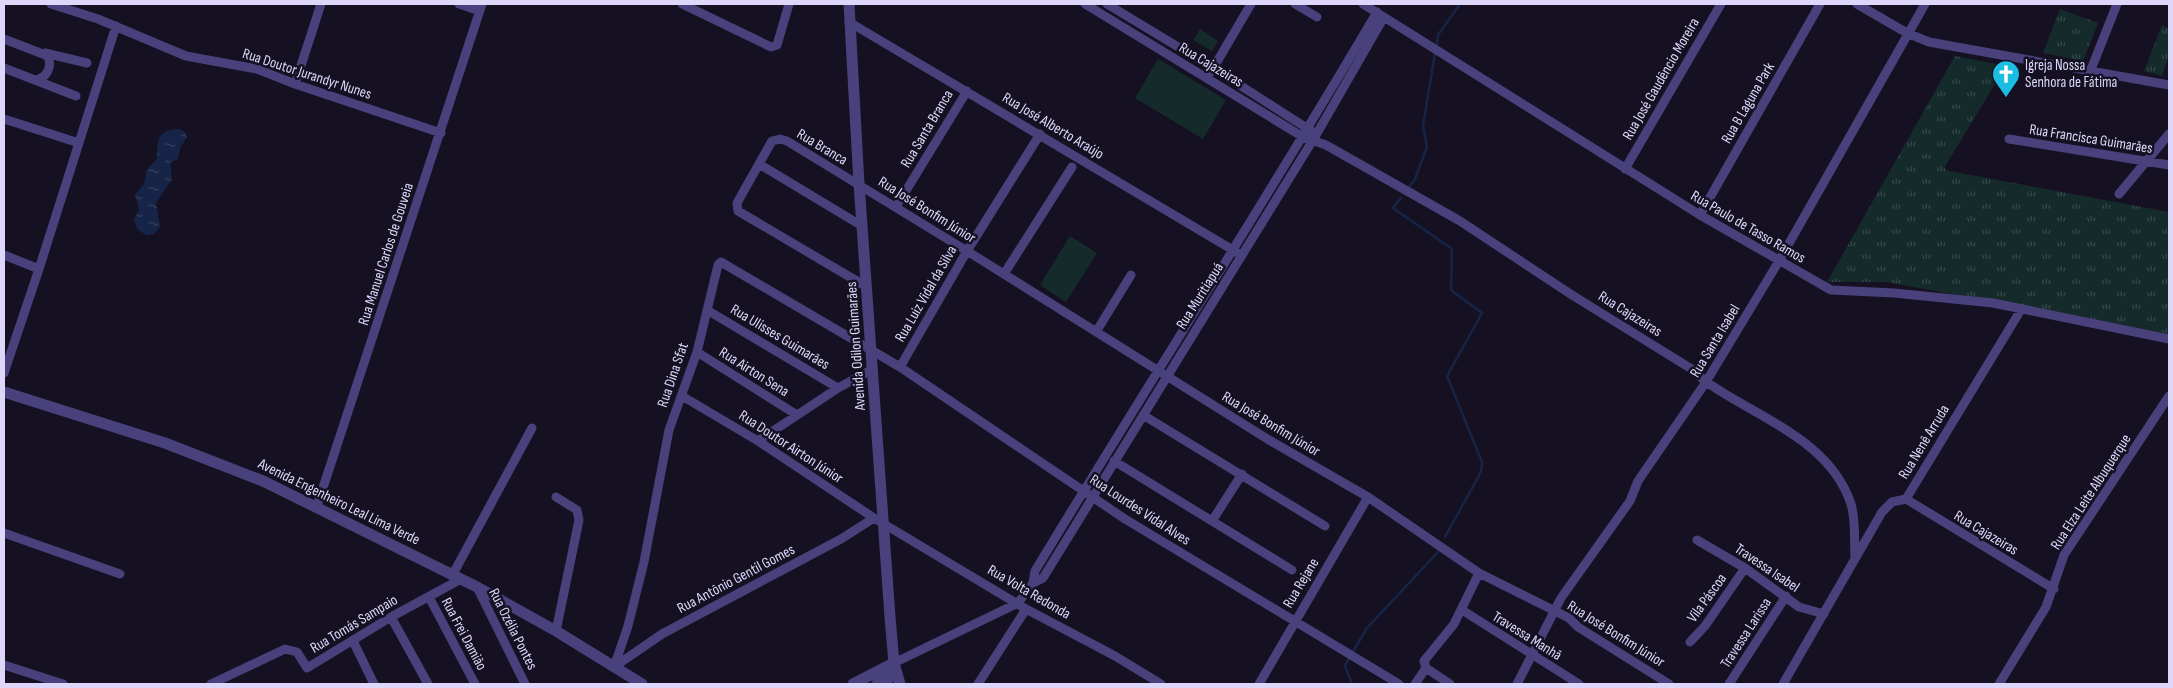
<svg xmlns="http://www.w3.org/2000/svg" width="2173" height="688" viewBox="0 0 2173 688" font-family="'Sofia Sans Condensed',sans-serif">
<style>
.grass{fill:url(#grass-tufts)}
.garden{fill:#152b2b}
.water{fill:url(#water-ripples)}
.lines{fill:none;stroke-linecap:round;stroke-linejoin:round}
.stream{stroke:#162547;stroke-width:2.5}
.minor{stroke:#48417c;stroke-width:9}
.tertiary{stroke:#48417c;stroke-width:11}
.labels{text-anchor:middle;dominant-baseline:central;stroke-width:5;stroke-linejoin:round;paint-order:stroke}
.street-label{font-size:15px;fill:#ded7fa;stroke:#151122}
.poi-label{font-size:15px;fill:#ded7fa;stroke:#151122;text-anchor:start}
</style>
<defs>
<pattern id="grass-tufts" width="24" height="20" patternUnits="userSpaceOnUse" patternTransform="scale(1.25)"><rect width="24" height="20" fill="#152b2b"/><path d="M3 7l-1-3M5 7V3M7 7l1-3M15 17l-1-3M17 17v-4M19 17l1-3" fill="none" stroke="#37494b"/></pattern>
<pattern id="water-ripples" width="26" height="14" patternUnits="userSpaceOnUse" patternTransform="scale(1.25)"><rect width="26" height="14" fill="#162547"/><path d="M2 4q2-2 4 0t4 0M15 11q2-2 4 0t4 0" fill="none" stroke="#374462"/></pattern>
</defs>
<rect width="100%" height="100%" fill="#151122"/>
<path class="grass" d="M2060,9L2098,23L2083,61L2043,53Z
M2162,25L2169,29V55L2162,76L2144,71Z
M1955,56L2006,66L1944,168L1949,171L2169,212V334L1887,282H1827Z"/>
<path class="garden" d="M1200,29L1218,41L1212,51L1193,40Z
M1158,59L1226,100L1203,139L1135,98Z
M1070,236L1097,253L1066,302L1040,285Z"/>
<path class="water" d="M180,129L185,132L187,137L180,148L178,159L170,163L172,179L156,203L160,227L154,234L147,235L138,230L134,220L139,209L135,195L144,184L147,169L157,159C157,140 157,129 180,129Z"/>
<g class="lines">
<path class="stream" d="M1437,44L1438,35L1460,4
M1409,187L1415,179L1427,147L1423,126L1435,53
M1401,198L1393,208L1452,249L1451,290L1482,313L1447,376L1482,462L1481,472L1445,537
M1352,653L1367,628L1438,552
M1349,658L1345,666L1352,684"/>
<path class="minor" d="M51,4L98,19L186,56L257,69L295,84L441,133
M459,4L480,11
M682,4L771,47L777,45L789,4
M1085,4L1303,137L1326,145L1460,221L1572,295L1690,368C1697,372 1701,379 1708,383C1758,418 1830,440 1851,504C1856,520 1854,541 1855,558
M1107,4L1213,68L1313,132
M1295,4L1317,17
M1363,4L1700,215L1831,290L1894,293L1993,303L2169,339
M1857,4L1907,33L1929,42L2169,85
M849,22L1238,253
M4,39L48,56C52,66 48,77 36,80
M45,53L87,63
M4,68L76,96
M1211,72L1251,4
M2090,72L2117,4
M295,84L321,4
M4,119L79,143
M2009,139L2169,165
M759,164L862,226
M1625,169L1721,4
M2119,194L2169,134
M896,207L967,91
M1700,215L1820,4
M4,255L39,269
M1004,274L1072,167
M867,287L738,211L737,203L772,141L780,139L787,141L967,251L1269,440L1368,497L1479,573L1569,618L1578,627L1669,684
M707,310L838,388
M1096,332L1131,275
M697,352L797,415
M900,367L967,251L1040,134
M4,373L39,269L116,26
M682,396L758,441L874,518L1026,609L1115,656L1161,684
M1143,415L1325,526
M758,441L838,388L873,369
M1114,461L1292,570
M1906,499L2054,589
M317,506L482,4
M1212,521L1242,474
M4,533L120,574
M1697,540L1745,568L1799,607L1824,614
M453,574L532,428
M1033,583L1043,578L1316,135L1384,17
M477,587L525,684
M429,597L475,684
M1462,610L1579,684
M391,617L428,684
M556,631L579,520L577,510L556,497
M353,641L374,684
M1690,642L1705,626L1745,568
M894,663L1018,603L1033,583L1035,571C1148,384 1266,201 1377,12
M4,665L63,684
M614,667L628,626L644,562L669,430L697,352L718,265L721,262L900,367L1125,519L1399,684
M614,667L662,634L841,539L874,518
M1426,668L1450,684
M211,684L285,649L297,652L307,668L391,617L461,579
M978,684L1026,609
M1259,684L1368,497
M1415,684L1426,668L1424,661L1454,624L1479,573
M1517,684L1561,598L1630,501L1638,481L1706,382L1779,261L1925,4
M1729,684L1786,596
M1783,684L1882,512L1892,502L1906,499L2022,308
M1999,684L2046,607L2064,555L2169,396"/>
<path class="tertiary" d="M849,4L859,184L890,617L894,663L900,684
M4,392L165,443L263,481L477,587L556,631L642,684
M853,684L894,663
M877,684L897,674"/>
</g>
<defs>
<g id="church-pin" transform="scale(1.4375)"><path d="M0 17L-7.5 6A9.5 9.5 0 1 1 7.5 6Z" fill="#1bbee2" stroke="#151122"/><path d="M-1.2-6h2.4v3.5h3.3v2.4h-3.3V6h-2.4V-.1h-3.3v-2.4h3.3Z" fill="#fff"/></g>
</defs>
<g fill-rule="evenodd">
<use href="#church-pin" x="2006" y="74"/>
</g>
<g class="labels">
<g class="street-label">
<text transform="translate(1211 65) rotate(31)">Rua Cajazeiras</text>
<text transform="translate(307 74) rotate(18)">Rua Doutor Jurandyr Nunes</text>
<text transform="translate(1661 79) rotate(-60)">Rua José Gaudêncio Moreira</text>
<text transform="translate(1748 103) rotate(-60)">Rua B Laguna Park</text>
<text transform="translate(1053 126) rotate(31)">Rua José Alberto Araújo</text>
<text transform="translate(927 129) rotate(-59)">Rua Santa Branca</text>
<text transform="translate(2091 139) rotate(9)">Rua Francisca Guimarães</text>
<text transform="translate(822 147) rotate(31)">Rua Branca</text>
<text transform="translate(927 210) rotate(32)">Rua José Bonfim Júnior</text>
<text transform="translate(1748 227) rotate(30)">Rua Paulo de Tasso Ramos</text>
<text transform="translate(386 254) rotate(-72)">Rua Manuel Carlos de Gouveia</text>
<text transform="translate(926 294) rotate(-60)">Rua Luiz Vidal da Silva</text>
<text transform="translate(1200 296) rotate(-58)">Rua Muritiapuá</text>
<text transform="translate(1630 314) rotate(32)">Rua Cajazeiras</text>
<text transform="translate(780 337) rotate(31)">Rua Ulisses Guimarães</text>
<text transform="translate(1715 341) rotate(-59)">Rua Santa Isabel</text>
<text transform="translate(856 346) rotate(-94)">Avenida Odilon Guimarães</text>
<text transform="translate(754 372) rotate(32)">Rua Airton Sena</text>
<text transform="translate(673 375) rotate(-71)">Rua Dina Sfat</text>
<text transform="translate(1271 424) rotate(31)">Rua José Bonfim Júnior</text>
<text transform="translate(1924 442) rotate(-59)">Rua Nenê Arruda</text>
<text transform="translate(791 447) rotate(33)">Rua Doutor Airton Júnior</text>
<text transform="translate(2091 492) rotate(-57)">Rua Elza Leite Albuquerque</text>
<text transform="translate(339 502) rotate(26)">Avenida Engenheiro Leal Lima Verde</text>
<text transform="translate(1140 510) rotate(33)">Rua Lourdes Vídal Alves</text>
<text transform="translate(1986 533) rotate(31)">Rua Cajazeiras</text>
<text transform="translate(1767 568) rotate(34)">Travessa Isabel</text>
<text transform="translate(736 579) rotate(-28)">Rua Antônio Gentil Gomes</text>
<text transform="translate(1301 583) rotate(-59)">Rua Rejane</text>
<text transform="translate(1029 592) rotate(30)">Rua Volta Redonda</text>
<text transform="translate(1707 598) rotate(-54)">Vila Páscoa</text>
<text transform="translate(354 624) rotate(-31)">Rua Tomás Sampaio</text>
<text transform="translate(513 629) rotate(63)">Rua Ozélia Pontes</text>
<text transform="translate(1746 633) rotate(-57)">Travessa Larissa</text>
<text transform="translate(464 634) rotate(62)">Rua Frei Damião</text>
<text transform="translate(1616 634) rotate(32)">Rua José Bonfim Júnior</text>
<text transform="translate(1527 636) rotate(32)">Travessa Manhã</text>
</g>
<g class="poi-label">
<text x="2025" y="65">Igreja Nossa<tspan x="2025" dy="17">Senhora de Fátima</tspan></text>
</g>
</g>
<rect width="2173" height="688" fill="none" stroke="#ded7fa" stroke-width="10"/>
</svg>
